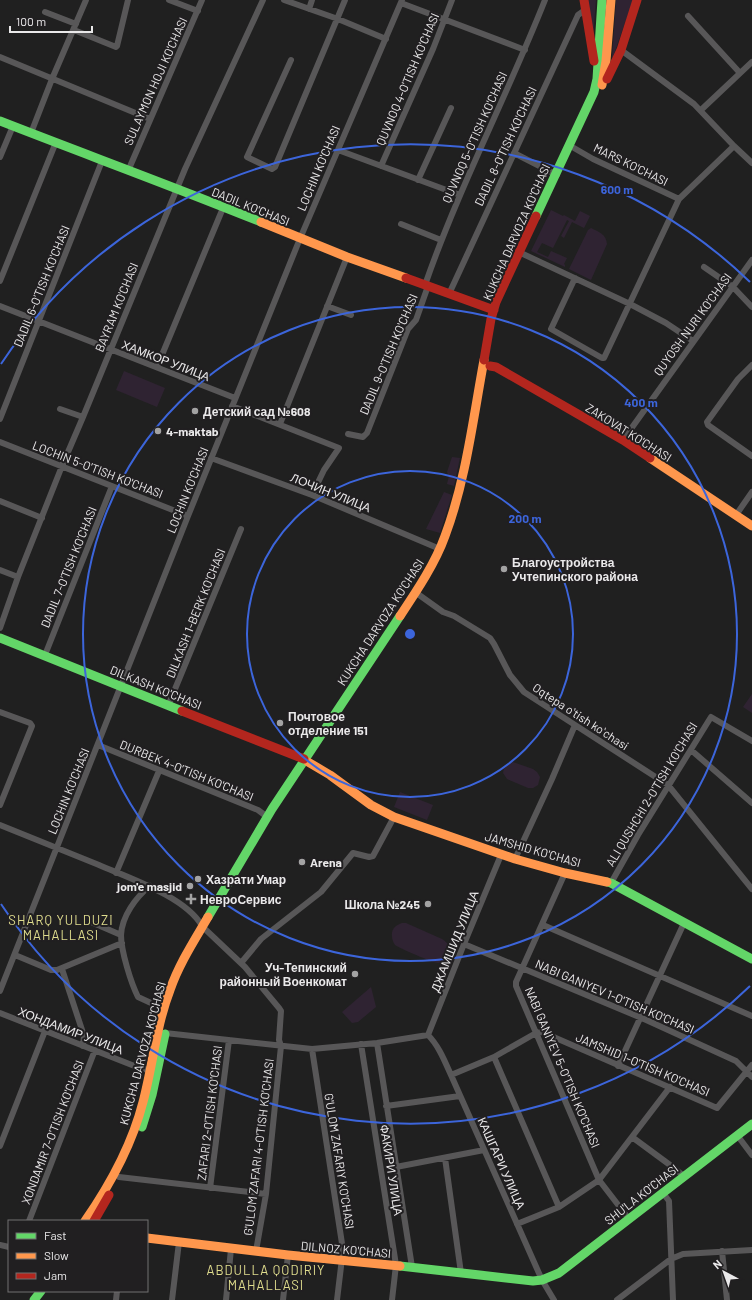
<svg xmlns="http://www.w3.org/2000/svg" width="752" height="1300" viewBox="0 0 752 1300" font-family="Barlow,sans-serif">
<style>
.green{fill:#2f2332}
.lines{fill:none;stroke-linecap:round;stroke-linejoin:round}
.street{stroke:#585758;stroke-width:6}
.fast{stroke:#63d668;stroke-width:9}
.slow{stroke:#ff974d;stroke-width:9}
.jam{stroke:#b3261e;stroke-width:9}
.ring{fill:none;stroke:#3c65db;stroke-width:2}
.poi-dot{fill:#a3a3a3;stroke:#211f21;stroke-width:1.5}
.labels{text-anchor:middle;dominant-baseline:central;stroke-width:4;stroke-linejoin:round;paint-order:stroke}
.street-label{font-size:12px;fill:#eae9ea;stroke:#211f21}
.poi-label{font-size:12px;font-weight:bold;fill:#eae9ea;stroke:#211f21;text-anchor:start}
.neighbourhood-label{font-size:13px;letter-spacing:1px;fill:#dedc8d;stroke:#211f21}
.centre{fill:#3c65db;stroke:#211f21;stroke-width:2}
.ring-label{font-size:12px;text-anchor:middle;font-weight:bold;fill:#3c65db;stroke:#211f21;stroke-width:4;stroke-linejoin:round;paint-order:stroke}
</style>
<rect width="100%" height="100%" fill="#202020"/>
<path class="green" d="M587,0H596L593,38Z
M616,0H633L613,57H612Z
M551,210L563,216L564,215L575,221L580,211L590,216L584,228L572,222L564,238L561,236L569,221L567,220L553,248L542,243L537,252L548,257L551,251L567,258L564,264L565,265V267L531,251Z
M591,228C599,232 606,234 607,244L591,280L569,269L588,230Z
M124,371L165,388L157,407L116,390Z
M452,457L460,458L454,486L447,484L449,476L447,472Z
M444,492L452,495L440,533L426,529Z
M752,694V713L743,707Z
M513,762L533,769L537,772L540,777L538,785L533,788H528L507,779L503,773C504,766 507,764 513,762Z
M400,792L433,805L427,820L394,807Z
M402,923H406C418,928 430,934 442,939C453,945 454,962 440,963C435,964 399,948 395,945C393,942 392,939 392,936C391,929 396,925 402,923Z
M371,987L376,1007L358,1022L352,1023L342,1012Z"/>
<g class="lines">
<path class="street" d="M169,0L198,11
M284,0L338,19L386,39
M401,3L525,50
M309,9L312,0
M45,12L76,24
M688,16L740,73
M74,30L116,47L117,46L128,0
M621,50L694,104L734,146L752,163
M0,57L150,119
M291,60L247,157L272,169L275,167L345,0
M701,110L752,62
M31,133L52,79L86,0
M574,148L593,159L679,199
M338,150L460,195
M514,153L557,175
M0,157L13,126
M381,166L433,49L452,0
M128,171L202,0
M418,180L451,108
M401,224L441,240
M523,254L630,304L666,323L693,341
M704,267L733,287L752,307
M575,278L551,329L602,358H604L679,199L734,146
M0,281L56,142
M425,285C459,187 507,96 545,0
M449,294L578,15L585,10
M0,306L235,398
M327,306L351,315
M752,365L738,379L707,422L708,425L752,456
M157,367L223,208
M232,406L339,448L324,470L312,495
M60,409L83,417
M0,419L102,161
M280,424L347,257
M348,434L363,437L367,433L408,329L416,320L428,286
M623,440L752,260
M0,442L188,516
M211,458L312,495L440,549
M0,501L42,518
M736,515L752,492
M0,570L18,577
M415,592L443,612L454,616L490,638L494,644L510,675L524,692L668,785L752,889
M0,628L18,577L62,466L83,417L185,169L263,0
M45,655L112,486
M168,706L241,529
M0,712L30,723L32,726L0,805
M98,745L258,810L266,816
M691,750L752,803
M0,825C33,838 66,852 99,865C129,878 186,897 202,926
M515,859L552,779L575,725
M116,873L159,771
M565,873L516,982V986L599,1180L629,1219
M611,883L638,835L711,717L752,741
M150,886C136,897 122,916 121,935C121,951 131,983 138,997L164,1009
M91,922L121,935
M543,925L752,1016
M206,930L245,967L279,1008L281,1011L279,1040L281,1046L266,1194L256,1251
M464,944L644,1019L736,1061L752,1077
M15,955L51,970H57L122,943
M241,963L261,939L321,892L353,853L369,857L373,856L394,817
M62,969L84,1036L83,1046
M0,991L188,516L299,241L402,0
M0,1013L137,1067L152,1071
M165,1033L312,1049L377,1043L428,1035
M428,1035C439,1046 445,1062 451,1075L542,1280L554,1300
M428,1035L464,944L501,855
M377,1043L412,1267
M361,1044L396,1265L392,1300
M312,1049L343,1250L337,1300
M494,1057L559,1207
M618,1066L684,923
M451,1075L494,1057L536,1033L542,1032L717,1108L752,1065
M386,1106L460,1096
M737,1135L752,1155
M632,1137L670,1165L684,1176
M0,1146L45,1031
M445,1158L461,1273
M396,1167L484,1150
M119,1177L266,1194
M210,1188L229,1040
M663,1193L669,1201L673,1300
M29,1221L95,1050
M517,1224L559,1207L599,1180L670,1087
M0,1245L9,1247
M722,1251L727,1300
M116,1300L117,1291
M172,1300L179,1242
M226,1300L231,1249
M283,1300L288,1255
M617,1300L671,1259L683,1254L752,1250"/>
<path class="fast" d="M0,121C87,155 175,187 261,222
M536,216L594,92L597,79L602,0
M0,638L182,711
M607,882L611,883L752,959
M208,917L272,809L400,616
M142,1127L152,1095L165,1034
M400,1266L533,1281L542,1280L559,1273L752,1124
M34,1300L41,1291"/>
<path class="slow" d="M602,85L606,61L611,0
M261,222L347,257L406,278
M650,458L752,526
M400,616C416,592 435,564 445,536C466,480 473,419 484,360
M308,762L330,775L371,805L394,817L515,859L565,873L607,882
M85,1221C110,1185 132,1145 143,1102C153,1065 156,1026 170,990C179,964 194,941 208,917
M147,1238L288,1255L400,1266"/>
<path class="jam" d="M584,0L594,61
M607,79L621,50L637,0
M406,278L494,310
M484,360L491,319L496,302L536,216
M490,366L496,367L623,440L650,458
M182,711L304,759
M94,1221L109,1195"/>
</g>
<g class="ring">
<circle cx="410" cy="634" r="163"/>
<circle cx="410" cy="634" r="327"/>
<path d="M750 986A490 490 0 0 1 1 904M1 364A490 490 0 0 1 750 282"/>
</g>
<g class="poi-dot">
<circle cx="195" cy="411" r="4"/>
<circle cx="158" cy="431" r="4"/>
<circle cx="504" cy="569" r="4"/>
<circle cx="280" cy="723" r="4"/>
<circle cx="302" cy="862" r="4"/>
<circle cx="198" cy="879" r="4"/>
<circle cx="190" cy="886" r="4"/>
<path d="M189 893h4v4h4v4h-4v4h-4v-4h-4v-4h4z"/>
<circle cx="428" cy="904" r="4"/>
<circle cx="355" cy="974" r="4"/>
</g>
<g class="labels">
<g class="street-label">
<text transform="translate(407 79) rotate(-67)">QUVNOQ 4-O'TISH KO'CHASI</text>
<text transform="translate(155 81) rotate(-66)">SULAYMON HOJI KO'CHASI</text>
<text transform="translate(474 137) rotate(-66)">QUVNOQ 5-O'TISH KO'CHASI</text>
<text transform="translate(505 146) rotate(-65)">DADIL 8-O'TISH KO'CHASI</text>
<text transform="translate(631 164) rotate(26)">MARS KO'CHASI</text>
<text transform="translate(318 168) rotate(-67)">LOCHIN KO'CHASI</text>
<text transform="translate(251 206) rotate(22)">DADIL KO'CHASI</text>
<text transform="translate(516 232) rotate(-66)">KUKCHA DARVOZA KO'CHASI</text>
<text transform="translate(41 286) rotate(-68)">DADIL 6-O'TISH KO'CHASI</text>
<text transform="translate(116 307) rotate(-68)">BAYRAM KO'CHASI</text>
<text transform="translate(692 324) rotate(-54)">QUYOSH NURI KO'CHASI</text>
<text transform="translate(388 354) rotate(-67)">DADIL 9-O'TISH KO'CHASI</text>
<text transform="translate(166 360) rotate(21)">ХАМКОР УЛИЦА</text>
<text transform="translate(629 432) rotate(32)">ZAKOVAT KO'CHASI</text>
<text transform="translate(98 469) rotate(21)">LOCHIN 5-O'TISH KO'CHASI</text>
<text transform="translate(187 490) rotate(-68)">LOCHIN KO'CHASI</text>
<text transform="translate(331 492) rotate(22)">ЛОЧИН УЛИЦА</text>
<text transform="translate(68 567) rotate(-68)">DADIL 7-O'TISH KO'CHASI</text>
<text transform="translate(195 613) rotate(-68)">DILKASH 1-BERK KO'CHASI</text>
<text transform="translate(380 622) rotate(-57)">KUKCHA DARVOZA KO'CHASI</text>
<text transform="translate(156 687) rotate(22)">DILKASH KO'CHASI</text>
<text transform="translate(581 716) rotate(33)">Oqtepa oʻtish koʻchasi</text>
<text transform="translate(187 770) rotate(22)">DURBEK 4-O'TISH KO'CHASI</text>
<text transform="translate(68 791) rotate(-68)">LOCHIN KO'CHASI</text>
<text transform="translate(651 794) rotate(-59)">ALI QUSHCHI 2-O'TISH KO'CHASI</text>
<text transform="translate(533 849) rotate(16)">JAMSHID KO'CHASI</text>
<text transform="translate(454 941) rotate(-68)">ДЖАМШИД УЛИЦА</text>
<text transform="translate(615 996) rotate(23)">NABI GANIYEV 1-O'TISH KO'CHASI</text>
<text transform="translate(71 1030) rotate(21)">ХОНДАМИР УЛИЦА</text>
<text transform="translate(142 1053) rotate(-75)">KUKCHA DARVOZA KO'CHASI</text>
<text transform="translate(643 1064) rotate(23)">JAMSHID 1-O'TISH KO'CHASI</text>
<text transform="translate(563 1067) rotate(67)">NABI GANIYEV 5-O'TISH KO'CHASI</text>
<text transform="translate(209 1113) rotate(-83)">ZAFARI 2-O'TISH KO'CHASI</text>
<text transform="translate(52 1132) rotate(-69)">XONDAMIR 7-O'TISH KO'CHASI</text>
<text transform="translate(258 1147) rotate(-83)">G'ULOM ZAFARI 4-O'TISH KO'CHASI</text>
<text transform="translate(340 1161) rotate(81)">G'ULOM ZAFARIY KO'CHASI</text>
<text transform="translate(502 1163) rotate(66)">КАШГАРИ УЛИЦА</text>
<text transform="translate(392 1170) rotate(81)">ФАКИРИ УЛИЦА</text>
<text transform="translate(641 1194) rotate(-38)">SHU'LA KO'CHASI</text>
<text transform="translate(346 1249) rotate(5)">DILNOZ KO'CHASI</text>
</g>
<g class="poi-label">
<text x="203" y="411">Детский сад №608</text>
<text x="166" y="431">4-maktab</text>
<text x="512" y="562">Благоустройства<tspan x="512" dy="14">Учтепинского района</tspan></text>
<text x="288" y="716">Почтовое<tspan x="288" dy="14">отделение 151</tspan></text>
<text x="310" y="862">Arena</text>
<text x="206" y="879">Хазрати Умар</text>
<text x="182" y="886" text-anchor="end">jom'e masjid</text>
<text x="200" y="899">НевроСервис</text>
<text x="420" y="904" text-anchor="end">Школа №245</text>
<text x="347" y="967" text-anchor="end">Уч-Тепинский<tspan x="347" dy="14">районный Военкомат</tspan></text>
</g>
<g class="neighbourhood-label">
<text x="61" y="920">SHARQ YULDUZI<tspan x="61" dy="15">MAHALLASI</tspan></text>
<text x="266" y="1270">ABDULLA QODIRIY<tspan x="266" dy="15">MAHALLASI</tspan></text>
</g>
</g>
<circle cx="410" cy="634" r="6" class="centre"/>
<g class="ring-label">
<text x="617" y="194">600 m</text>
<text x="641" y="407">400 m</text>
<text x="525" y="523">200 m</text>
</g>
<rect x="8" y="1220" width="140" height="72" fill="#211f21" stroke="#717071"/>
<rect x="16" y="1233" width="20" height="6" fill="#63d668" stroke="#717071"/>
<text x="44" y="1240" font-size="12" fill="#eae9ea">Fast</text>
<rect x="16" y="1253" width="20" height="6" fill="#ff974d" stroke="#717071"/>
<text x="44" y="1260" font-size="12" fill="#eae9ea">Slow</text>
<rect x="16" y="1273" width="20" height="6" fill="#b3261e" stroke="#717071"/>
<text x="44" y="1280" font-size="12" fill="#eae9ea">Jam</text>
<g transform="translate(724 1272) rotate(319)" stroke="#211f21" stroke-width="3" paint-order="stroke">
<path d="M0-3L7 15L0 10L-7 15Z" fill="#eae9ea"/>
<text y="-6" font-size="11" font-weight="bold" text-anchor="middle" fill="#eae9ea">N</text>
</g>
<path d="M10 26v6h82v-6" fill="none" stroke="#eae9ea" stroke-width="2"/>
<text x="16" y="26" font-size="12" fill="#eae9ea" stroke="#211f21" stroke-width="3" paint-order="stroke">100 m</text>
</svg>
